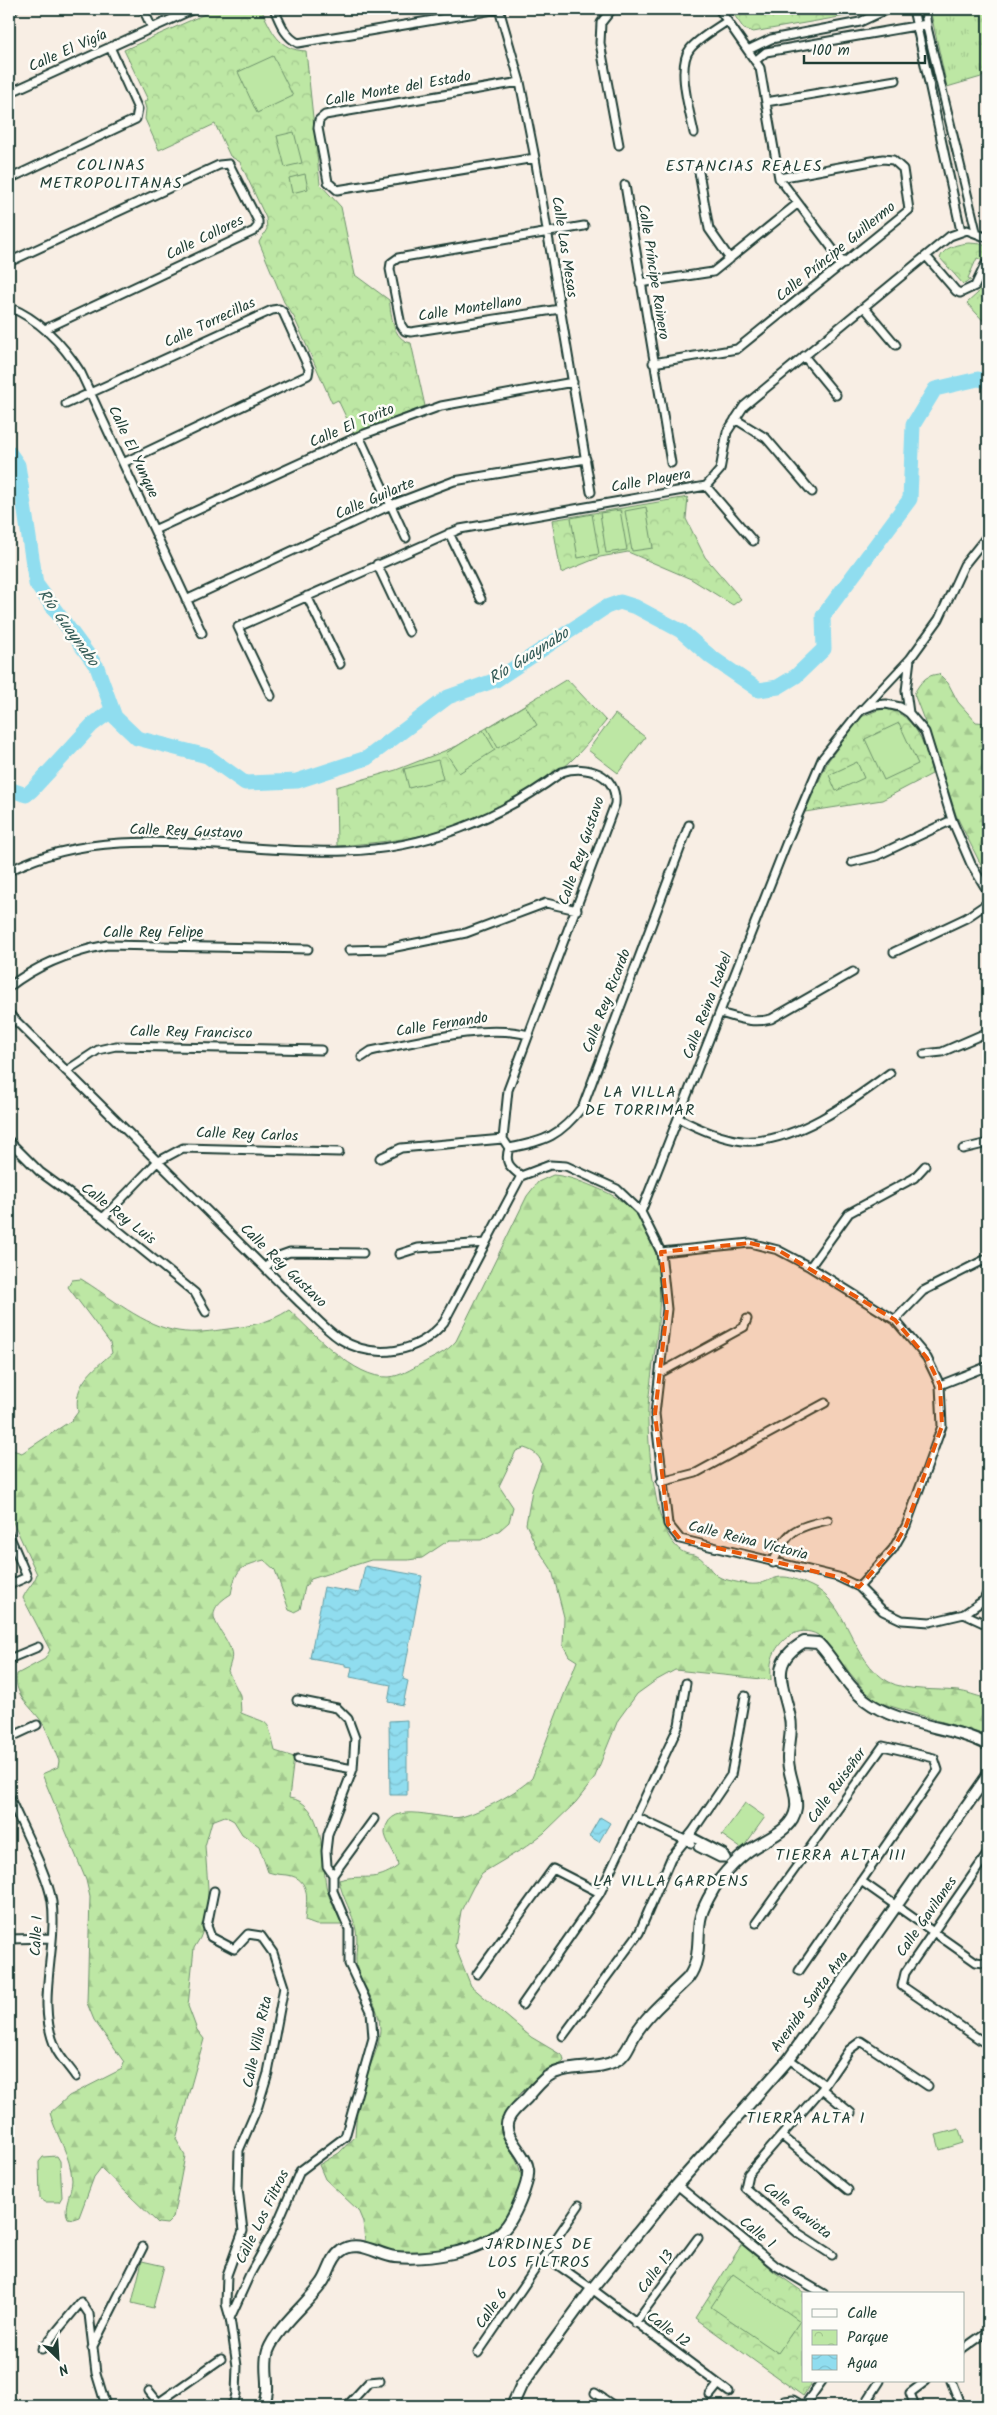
<svg xmlns="http://www.w3.org/2000/svg" width="997" height="2415" viewBox="0 0 997 2415" font-family="Kalam,sans-serif">
<style>
.grass{fill:url(#grass-tufts);stroke:#6e926c}
.forest{fill:url(#forest-firs);stroke:#6e926c}
.park{fill:url(#park-crowns);stroke:#6e926c}
.pitch{fill:#bde7a4;stroke:#6e926c}
.water{fill:url(#water-waves);stroke:#639da4}
.lines{fill:none;stroke-linecap:round;stroke-linejoin:round}
.river{stroke:#90ddef;stroke-width:15}
.street-casing{stroke:#1f3d34;stroke-width:11}
.secondary-casing{stroke:#1f3d34;stroke-width:14}
.street{stroke:#fdfcf7;stroke-width:7}
.secondary{stroke:#fdfcf7;stroke-width:10}
.marked{fill:#e8590c;fill-opacity:0.2;stroke:#e8590c;stroke-width:4;stroke-dasharray:10 6;stroke-linejoin:round}
.labels{text-anchor:middle;dominant-baseline:central;stroke-width:5;stroke-linejoin:round;paint-order:stroke}
.street-label{font-size:15px;fill:#1f3d34;stroke:#fdfcf7}
.neighbourhood-label{font-size:16px;letter-spacing:1px;fill:#1f3d34;stroke:#fdfcf7}
.water-label{font-size:16px;font-style:italic;fill:#365d59;stroke:#fdfcf7}
</style>
<defs>
<pattern id="grass-tufts" width="24" height="20" patternUnits="userSpaceOnUse" patternTransform="scale(1.25)"><rect width="24" height="20" fill="#bde7a4"/><path d="M3 7l-1-3M5 7V3M7 7l1-3M15 17l-1-3M17 17v-4M19 17l1-3" fill="none" stroke="#a2c78e"/></pattern>
<pattern id="forest-firs" width="22" height="20" patternUnits="userSpaceOnUse" patternTransform="scale(1.25)"><rect width="22" height="20" fill="#bde7a4"/><path d="M5 1l3.5 6h-7zM16 11l3.5 6h-7z" fill="#a2c78e"/></pattern>
<pattern id="park-crowns" width="20" height="18" patternUnits="userSpaceOnUse" patternTransform="scale(1.25)"><rect width="20" height="18" fill="#bde7a4"/><path d="M2 6a3 3 0 1 1 6 0M12 15a3 3 0 1 1 6 0" fill="none" stroke="#a2c78e"/></pattern>
<pattern id="water-waves" width="16" height="10" patternUnits="userSpaceOnUse" patternTransform="scale(1.25)"><rect width="16" height="10" fill="#90ddef"/><path d="M0 5q4-4 8 0t8 0" fill="none" stroke="#7cbfce"/></pattern>
</defs>
<rect width="100%" height="100%" fill="#f8eee4"/>
<filter id="ink" filterUnits="userSpaceOnUse"><feTurbulence type="fractalNoise" baseFrequency=".02" numOctaves="2"/><feDisplacementMap in="SourceGraphic" scale="10" xChannelSelector="R" yChannelSelector="G"/><feConvolveMatrix kernelMatrix="1 2 1 2 8 2 1 2 1" color-interpolation-filters="sRGB"/></filter>
<g filter="url(#ink)">
<path class="grass" d="M930,9H988V75L947,87Z"/>
<path class="forest" d="M939,674L948,683L958,702L976,722L988,723V879L956,815L936,751L914,694C920,682 926,675 939,674Z
M553,1175C569,1176 585,1183 599,1189C690,1225 653,1334 648,1408C647,1438 653,1502 665,1529C669,1538 676,1549 685,1553C689,1555 694,1554 697,1556C706,1560 711,1574 721,1578C730,1581 747,1585 757,1584C766,1583 775,1576 784,1577C792,1577 804,1583 811,1586C849,1602 850,1661 889,1682C905,1691 939,1689 958,1691C967,1692 976,1696 985,1698C990,1708 991,1726 986,1735L877,1702L865,1691L818,1635C799,1624 778,1639 772,1659C770,1665 771,1673 771,1680L675,1670L655,1681L637,1694L618,1720L594,1779L576,1802L544,1833L524,1848L482,1873L473,1887L461,1911L455,1946L471,1986L531,2037L563,2056L564,2061C558,2067 551,2068 545,2073C529,2083 509,2103 502,2120C495,2138 525,2160 521,2184C520,2189 516,2196 514,2201C511,2209 507,2218 502,2225C485,2247 423,2254 397,2252C386,2250 375,2246 365,2241L363,2222L358,2210L325,2179L319,2165L339,2153L355,2136C356,2115 359,2095 366,2076C372,2060 380,2046 380,2029C380,2007 366,1991 358,1972C353,1958 359,1945 356,1930C353,1913 342,1898 339,1880C364,1873 374,1884 398,1866C397,1853 384,1841 385,1831C390,1797 442,1822 461,1817C481,1812 518,1792 532,1778L577,1661L569,1656L563,1645L564,1617L552,1570L536,1546L526,1524L532,1490L542,1463C538,1454 533,1451 524,1448L516,1451L499,1486L513,1507L509,1522L500,1530L481,1540H449L422,1558L408,1560H371L311,1579L305,1587L300,1609L294,1612L289,1610L275,1570L264,1560C239,1567 236,1569 231,1594C197,1615 223,1626 231,1651C233,1658 230,1664 228,1671L240,1695L241,1713C272,1726 266,1716 275,1751L294,1757L289,1798C325,1802 322,1860 326,1886C329,1900 337,1913 343,1925H316L305,1921C306,1905 312,1882 292,1876C284,1874 276,1875 268,1872L259,1846L242,1834L234,1821L225,1816L212,1821L205,1846L208,1888L207,1920L200,1938L194,1948L188,2006L197,2030L204,2039L176,2139L185,2156L173,2218L167,2224L158,2223L101,2168L94,2177L79,2217L73,2219L68,2218C62,2207 72,2193 72,2180C71,2155 56,2136 50,2113L69,2096L122,2069L124,2062L94,2020L87,2003L90,1897L86,1880L42,1774L58,1767L59,1761C53,1748 48,1729 39,1718C28,1704 13,1693 17,1674L45,1659L50,1650L23,1598C27,1588 34,1584 37,1574L9,1513V1445L12,1450L22,1453L72,1420L78,1412C73,1384 92,1371 112,1353L110,1343L68,1287L72,1280L81,1279C109,1296 145,1327 178,1331C195,1334 211,1331 228,1329C250,1326 269,1323 289,1310C313,1332 354,1379 389,1377C401,1376 411,1369 421,1364C434,1357 447,1352 456,1341L527,1196L538,1182Z"/>
<path class="park" d="M216,9H261C272,31 278,50 306,51L320,184L341,207L355,275L389,300C392,316 392,339 411,343L425,406L354,434L338,400L332,403L294,317L284,302L259,242L267,229L266,218L240,162L230,156L215,124L159,150L145,119L146,109L144,102L148,100L124,50Z
M730,9H868L857,14L753,32L744,29Z
M969,243L982,244L988,248V263L977,258L968,278L971,280L963,284L940,258C944,247 958,244 969,243Z
M988,283V326L967,303L978,293L982,285L986,287Z
M688,497L686,519L705,557L741,599L733,605L691,579L628,552L600,557L561,573L552,520Z
M567,679L606,721C592,738 577,758 559,771C515,802 462,828 409,838C385,842 361,844 337,846L336,787L396,770L457,746Z
M887,709C916,715 927,748 932,774L882,800L805,812L828,761L861,717L878,710Z
M742,2244L773,2271L806,2294H803V2381H813L803,2396L695,2318Z"/>
<path class="pitch" d="M273,56L293,96L257,113L238,72Z
M294,132L302,163L285,167L277,136Z
M305,174L308,189L292,193L289,178Z
M646,507L653,548L632,551L625,511Z
M620,510L627,550L606,553L600,513Z
M592,514L599,554L578,558L571,518Z
M525,705L537,725L498,748L487,728Z
M615,714L645,737L618,773L588,750Z
M899,723L918,764L884,780L865,739Z
M483,730L495,750L459,773L446,753Z
M438,760L443,779L409,788L404,769Z
M857,762L864,778L836,791L829,775Z
M745,1803L765,1817L742,1849L722,1835Z
M959,2129L963,2143L940,2150L936,2135Z
M57,2156L60,2161L62,2197L59,2202H45L40,2198L39,2162L43,2157Z
M142,2261L164,2266L153,2308L132,2303Z
M733,2274L800,2321L778,2353L711,2307Z"/>
<path class="water" d="M365,1566L422,1576L403,1679L408,1681L403,1705L388,1702L391,1685L350,1677L352,1667L345,1666V1664L310,1658L324,1587L359,1593Z
M407,1720V1795H390L389,1721Z
M600,1817L610,1823L599,1842L589,1836Z"/>
<g class="lines">
<path class="river" d="M9,452L18,465L36,584L97,667L115,717L137,738L207,756L245,783L297,781L367,758L448,697L496,680L606,607L620,602L636,607L681,631L711,657L759,690L778,687L796,676L824,649L823,616L910,499L913,425L935,389L978,379L988,381
M9,789L26,795L32,790L92,725L112,710"/>
<g class="street-casing">
<path id="street" d="M143,9L152,28
M274,9C280,22 284,36 298,43L499,9
M499,9L520,82L535,158L591,492
M612,9L601,23L600,43L619,145
M719,9L760,68L779,178L844,264
M913,9L961,231
M925,9L927,27L976,231
M9,11L14,9
M748,50L771,39L860,22L888,9
M755,61L766,52L927,24
M520,82L325,115L319,120L318,128L328,182L337,190L535,158
M9,93L194,9
M766,102L896,80
M694,133C690,113 676,66 690,49C699,38 716,29 727,21
M699,172L709,229L730,259
M9,179L136,119L138,109L110,47
M625,185L671,463
M926,256L956,291L960,293L975,286L985,265
M9,262L219,165L229,164L258,221V226L254,231L45,329
M640,283L713,272L797,204
M9,307C41,320 63,344 81,373L202,633
M864,307L896,345
M560,309L411,332L405,331L401,325L390,269L391,263L398,258L584,226
M804,356L836,395
M653,363L737,349L909,210L903,169L893,160L883,159L779,178
M66,404L272,310L279,309L283,312L309,369L308,375L123,463
M735,419L766,438L812,492
M359,436L406,538
M706,486L753,541
M154,530L359,436L441,406L573,382
M449,533L481,599
M377,564L409,632
M307,596L340,664
M186,600L391,505L454,481L586,459
M271,696L238,627L460,529L706,486L720,470L727,432L744,406L950,236L967,230L988,238
M864,708L910,659L939,619L964,565L988,535
M909,713L906,691L910,659
M852,862L876,856L952,820
M9,871C110,818 236,855 345,851C425,849 499,819 562,772C586,764 618,774 615,804L508,1090L503,1139L509,1148C504,1163 510,1167 521,1176
M988,892L971,864L952,820L925,732L909,713L900,707L886,704L874,705L861,710L822,759L788,839L641,1212L661,1252L667,1309L655,1414L668,1524L680,1539L838,1577L859,1587L883,1611L902,1620L930,1622L964,1614L984,1600L988,1591
M349,950L386,949L466,933L546,903L577,910
M894,952L966,918L988,903
M9,987C38,964 71,952 107,945L308,949
M720,1013C738,1018 752,1024 771,1019L853,972
M9,1014L300,1303C313,1315 325,1329 340,1339C375,1361 419,1353 444,1322L521,1176L550,1165L566,1166L617,1189L641,1212
M924,1054L942,1052L988,1032
M362,1057L371,1051C418,1042 483,1023 528,1035
M66,1071L98,1050L116,1046L321,1050
M678,1118C697,1128 722,1139 743,1141C794,1144 851,1102 890,1073
M9,1141L40,1172L103,1218L195,1293L206,1312
M509,1148C546,1141 560,1136 583,1106L689,825
M963,1149L988,1143
M380,1158L401,1148L503,1139
M103,1218L157,1162L183,1148L339,1152
M661,1252L750,1243L778,1250L810,1267L895,1320L927,1358L940,1385L942,1426L906,1526L893,1549L859,1587
M399,1254L418,1248L485,1243
M810,1267L849,1213L914,1178L925,1166
M265,1268L276,1257L290,1252L363,1253
M895,1320L923,1291L988,1258
M660,1373L744,1327L747,1319
M940,1385L988,1366
M661,1482L696,1473L825,1403
M9,1535L27,1577L9,1585
M773,1563C787,1531 793,1528 828,1520
M964,1614L988,1625
M9,1659L38,1647
M9,1738L37,1725
M298,1759L353,1769
M9,1796C21,1825 48,1874 52,1902C58,1950 35,2003 56,2049C61,2059 70,2068 76,2077
M636,1817L687,1841
M691,1843L688,1841L694,1838L723,1853L726,1858H720L698,1847
M988,1853L905,1973L902,1986L982,2041L988,2037
M333,1875L374,1819
M861,1881L976,1962L984,1963L988,1960
M214,1891L207,1926L211,1937L234,1949L248,1934L261,1936L273,1953L284,1987L268,2073L258,2106L239,2150L238,2189L243,2231L227,2275L226,2304L230,2318
M756,1923L883,1746L934,1758L938,1770L799,1971
M9,1939L51,1938
M477,1974L553,1869L600,1893
M522,2005L600,1893L679,1725L686,1683
M563,2036L639,1933L671,1858L693,1831L731,1775L745,1696
M789,2059L825,2085
M822,2089L851,2113
M782,2136L848,2190
M677,2185L776,2266L824,2294
M832,2255L798,2233L745,2188L748,2174L822,2089L849,2050L861,2041L928,2086
M546,2257L592,2289L729,2392
M635,2323L698,2238
M92,2348L143,2247
M42,2349L81,2302L89,2314L96,2373L106,2406
M963,2349L988,2331
M478,2353L579,2205
M951,2381L961,2406
M149,2391L161,2406
M595,2393L614,2406
M710,2395L718,2385
M158,2403L221,2359
M230,2406L234,2402L236,2394L237,2366L230,2318L250,2274L274,2231L300,2171L345,2137L373,2038L371,2011L349,1964V1929L333,1891V1875L327,1866L326,1851L328,1834L353,1769L355,1738L348,1719L337,1708L297,1700
M347,2406L369,2382L380,2381
M781,2406L784,2401L793,2400L803,2406
M804,2406L822,2381
M864,2406L880,2381
M915,2406L910,2393L926,2381"/>
</g>
<g class="secondary-casing">
<path id="secondary" d="M262,2406C273,2389 262,2370 268,2351C277,2327 307,2304 322,2283C329,2274 331,2258 341,2251C357,2238 378,2255 395,2257C425,2260 479,2253 503,2230C513,2221 530,2182 528,2169C526,2152 499,2135 509,2118C512,2111 521,2104 527,2098C533,2091 540,2082 547,2077C568,2063 596,2072 617,2060C626,2055 629,2045 634,2036C648,2013 669,1997 688,1978C701,1961 697,1940 700,1920C702,1908 713,1889 720,1879C728,1869 737,1860 747,1852C763,1839 793,1832 796,1808C798,1792 788,1775 788,1759C788,1745 793,1732 790,1718C784,1686 767,1663 804,1642L818,1643C835,1660 845,1685 865,1700C900,1727 952,1725 988,1745
M512,2406L521,2386L592,2289L677,2185L789,2059L988,1775"/>
</g>
<use href="#street" class="street"/>
<use href="#secondary" class="secondary"/>
</g>
</g>
<path class="marked" d="M750,1243L778,1250L895,1320L927,1358L940,1385L942,1426L906,1526L893,1549L859,1587L838,1577L680,1539L668,1524L655,1414L667,1309L661,1252Z"/>
<g class="labels">
<g class="street-label">
<text transform="translate(68 51) rotate(-24)">Calle El Vigía</text>
<text transform="translate(398 89) rotate(-10)">Calle Monte del Estado</text>
<text transform="translate(205 238) rotate(-26)">Calle Collores</text>
<text transform="translate(564 247) rotate(81)">Calle Las Mesas</text>
<text transform="translate(836 252) rotate(-39)">Calle Príncipe Guillermo</text>
<text transform="translate(653 272) rotate(81)">Calle Príncipe Rainero</text>
<text transform="translate(470 309) rotate(-9)">Calle Montellano</text>
<text transform="translate(210 323) rotate(-25)">Calle Torrecillas</text>
<text transform="translate(352 426) rotate(-23)">Calle El Torito</text>
<text transform="translate(133 452) rotate(65)">Calle El Yunque</text>
<text transform="translate(651 481) rotate(-10)">Calle Playera</text>
<text transform="translate(375 499) rotate(-23)">Calle Guilarte</text>
<text transform="translate(186 832) rotate(2)">Calle Rey Gustavo</text>
<text transform="translate(582 851) rotate(-71)">Calle Rey Gustavo</text>
<text x="153" y="933">Calle Rey Felipe</text>
<text transform="translate(607 1001) rotate(-69)">Calle Rey Ricardo</text>
<text transform="translate(708 1006) rotate(-69)">Calle Reina Isabel</text>
<text transform="translate(442 1025) rotate(-9)">Calle Fernando</text>
<text transform="translate(191 1033) rotate(1)">Calle Rey Francisco</text>
<text transform="translate(247 1135) rotate(2)">Calle Rey Carlos</text>
<text transform="translate(118 1214) rotate(38)">Calle Rey Luis</text>
<text transform="translate(283 1266) rotate(44)">Calle Rey Gustavo</text>
<text transform="translate(748 1541) rotate(14)">Calle Reina Victoria</text>
<text transform="translate(837 1786) rotate(-54)">Calle Ruiseñor</text>
<text transform="translate(927 1917) rotate(-55)">Calle Gavilanes</text>
<text transform="translate(37 1936) rotate(-87)">Calle 1</text>
<text transform="translate(810 2002) rotate(-54)">Avenida Santa Ana</text>
<text transform="translate(258 2042) rotate(-78)">Calle Villa Rita</text>
<text transform="translate(797 2211) rotate(38)">Calle Gaviota</text>
<text transform="translate(263 2217) rotate(-64)">Calle Los Filtros</text>
<text transform="translate(757 2233) rotate(39)">Calle 1</text>
<text transform="translate(656 2272) rotate(-53)">Calle 13</text>
<text transform="translate(492 2309) rotate(-55)">Calle 6</text>
<text transform="translate(668 2330) rotate(37)">Calle 12</text>
</g>
<g class="neighbourhood-label">
<text x="111" y="165">COLINAS<tspan x="111" dy="18">METROPOLITANAS</tspan></text>
<text x="744" y="166">ESTANCIAS REALES</text>
<text x="640" y="1092">LA VILLA<tspan x="640" dy="18">DE TORRIMAR</tspan></text>
<text x="841" y="1855">TIERRA ALTA III</text>
<text x="671" y="1881">LA VILLA GARDENS</text>
<text x="806" y="2118">TIERRA ALTA I</text>
<text x="539" y="2244">JARDINES DE<tspan x="539" dy="18">LOS FILTROS</tspan></text>
</g>
<g class="water-label">
<text transform="translate(68 628) rotate(54)">Río Guaynabo</text>
<text transform="translate(529 656) rotate(-32)">Río Guaynabo</text>
</g>
</g>
<rect width="997" height="2415" fill="none" stroke="#fdfcf7" stroke-width="30"/>
<rect x="15" y="15" width="967" height="2385" fill="none" stroke="#1f3d34" stroke-width="2" filter="url(#ink)"/>
<rect x="802" y="2292" width="162" height="90" fill="#fdfcf7" stroke="#a4b0a9"/>
<rect x="812" y="2309" width="25" height="8" fill="#fdfcf7" stroke="#a4b0a9"/>
<text x="847" y="2318" font-size="15" fill="#1f3d34">Calle</text>
<rect x="812" y="2330" width="25" height="15" fill="url(#park-crowns)" stroke="#a4b0a9"/>
<text x="847" y="2342" font-size="15" fill="#1f3d34">Parque</text>
<rect x="812" y="2355" width="25" height="15" fill="url(#water-waves)" stroke="#a4b0a9"/>
<text x="847" y="2368" font-size="15" fill="#1f3d34">Agua</text>
<g transform="translate(58 2358) rotate(155)" stroke="#fdfcf7" stroke-width="4" paint-order="stroke">
<path d="M0-4L9 19L0 12L-9 19Z" fill="#1f3d34"/>
<text y="-8" font-size="14" font-weight="bold" text-anchor="middle" fill="#1f3d34">N</text>
</g>
<path d="M804 55v8h121v-8" fill="none" stroke="#1f3d34" stroke-width="2.5"/>
<text x="812" y="55" font-size="15" fill="#1f3d34" stroke="#fdfcf7" stroke-width="4" paint-order="stroke">100 m</text>
</svg>
